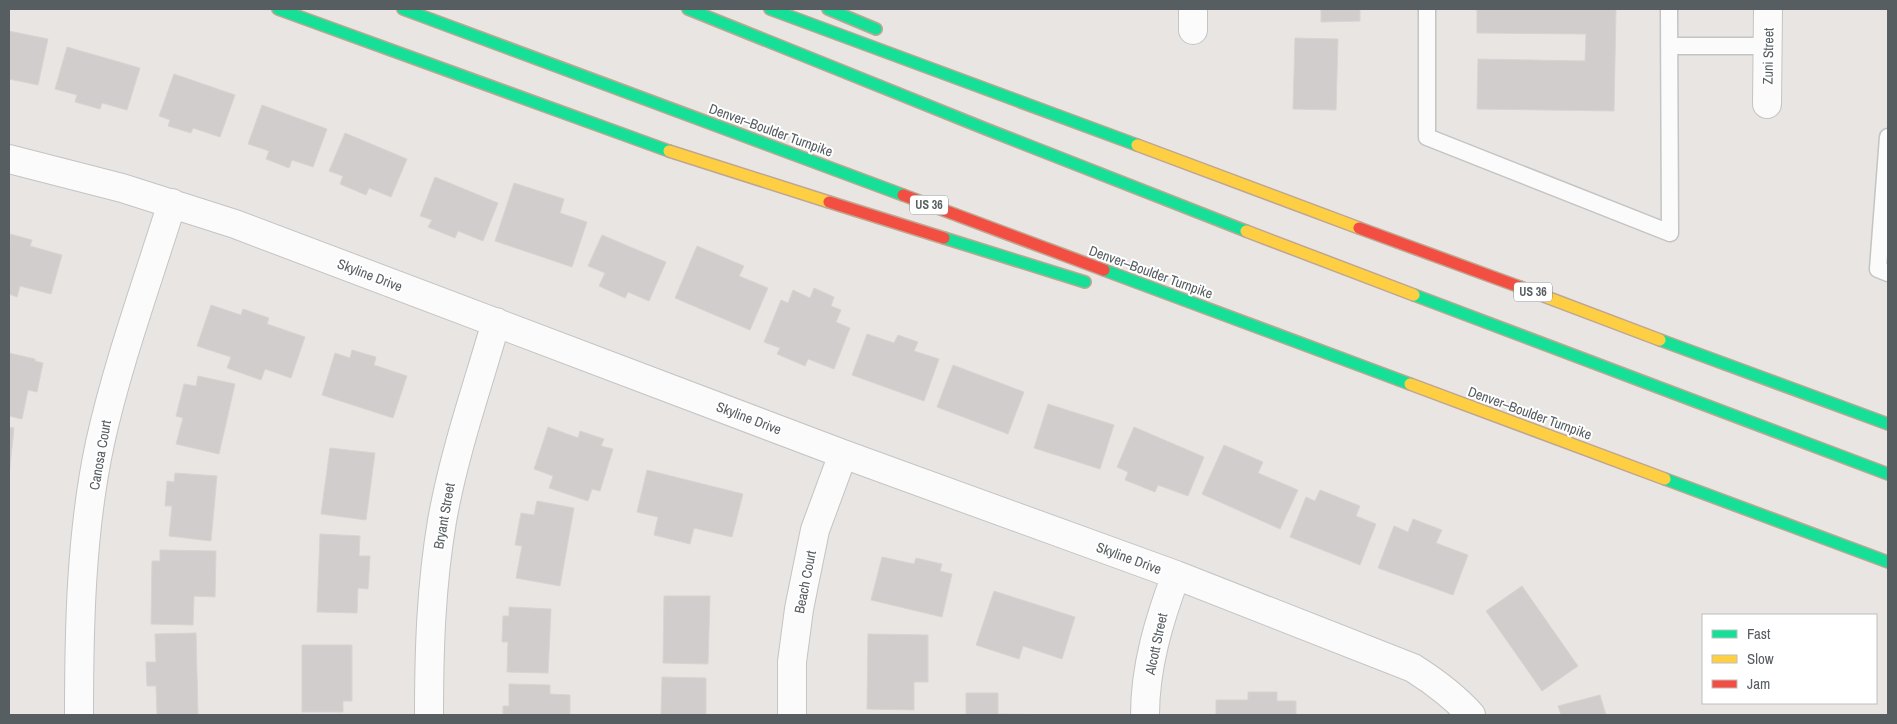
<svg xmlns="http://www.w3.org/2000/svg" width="1897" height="724" viewBox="0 0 1897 724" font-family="'Archivo Narrow',sans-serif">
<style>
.building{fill:#d0cdcc;stroke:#d8d4d1}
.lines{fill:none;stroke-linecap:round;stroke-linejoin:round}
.lane-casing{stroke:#c3c4c3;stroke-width:19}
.street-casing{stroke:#c3c4c3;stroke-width:30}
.fast-casing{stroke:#bfa690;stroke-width:14}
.slow-casing{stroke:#bfa690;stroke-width:14}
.jam-casing{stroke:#bfa690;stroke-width:14}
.lane{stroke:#fcfbfb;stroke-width:16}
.street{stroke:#fcfbfb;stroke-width:28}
.fast{stroke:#16e098;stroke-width:11}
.slow{stroke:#ffcf43;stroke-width:11}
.jam{stroke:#f24e42;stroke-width:11}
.labels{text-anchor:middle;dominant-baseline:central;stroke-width:4;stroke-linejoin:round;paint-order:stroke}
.shield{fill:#fff;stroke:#898e90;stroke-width:1}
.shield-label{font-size:12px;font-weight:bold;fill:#575e61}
.street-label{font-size:14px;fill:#575e61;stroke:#fff}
</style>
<rect width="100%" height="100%" fill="#e8e5e2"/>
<path class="building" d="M1321,9H1360V21L1321,22Z
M1477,9H1616L1614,111L1477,109L1478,59L1585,61L1586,34L1477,33Z
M9,31L48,39L38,85L9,79Z
M1295,38L1338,39L1336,110L1293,109Z
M67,47L140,68L127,110L102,103L100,109L75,102L77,95L55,89Z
M174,74L235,95L220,137L193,128L191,133L168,126L170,120L159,116Z
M262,105L327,129L313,167L292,160L289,168L266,159L269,151L248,144Z
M345,133L407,159L391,197L369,188L366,195L340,184L343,176L329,171Z
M435,177L498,203L483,241L458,231L455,238L428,227L432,220L420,216Z
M514,183L564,199L560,213L587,222L572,267L495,241Z
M10,234L32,240L30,246L62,255L51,294L20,286L17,297L9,294Z
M602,235L666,262L649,301L628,292L625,298L599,286L605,273L588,266Z
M697,246L744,266L739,276L768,288L750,330L675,298Z
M814,288L834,297L831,306L841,310L836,322L850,328L834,369L808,359L805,366L777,354L780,348L764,342L781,300L788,303L793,290L810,298Z
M211,305L241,315L243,309L269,318L267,324L305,337L291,378L265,369L261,380L227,368L231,357L197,346Z
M867,334L894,343L898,335L918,342L914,351L939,359L924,401L852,375Z
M352,350L376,357L374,365L407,376L393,418L322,395L335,353L350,358Z
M9,353L35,359V361L43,363L37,392L28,390L22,419L9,416Z
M953,365L1024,392L1008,434L937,407Z
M198,376L235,384L219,454L176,444L183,418L176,416L184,384L196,386Z
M1048,404L1114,425L1100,469L1034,448Z
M9,427L14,428L9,476Z
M548,427L578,438L580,431L604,439L601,446L613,449L600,491L592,489L588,501L549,488L553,476L534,469Z
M1134,427L1204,457L1188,496L1158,485L1155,492L1125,480L1128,472L1117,467Z
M1224,445L1263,462L1258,473L1298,490L1280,529L1202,494Z
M330,448L375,453L366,520L321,514Z
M647,470L743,494L732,537L694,528L690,544L654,535L658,517L637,512Z
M175,473L217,476L211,541L169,536L172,506H165L167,481L174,482Z
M1320,490L1360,506L1356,516L1376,524L1360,565L1290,537L1306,497L1315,501Z
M537,501L574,508L560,586L516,578L522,546L515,545L521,513L534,515Z
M1413,519L1442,530L1436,543L1468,555L1453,595L1378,568L1394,526L1408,532Z
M320,534L360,536L359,556H370L368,589L358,588L357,613L317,612Z
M160,550L216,551L215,597L194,596L193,625L151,624L152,561H160Z
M882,557L914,564L916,558L942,564L940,571L952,574L942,617L871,600Z
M1522,586L1578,666L1542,691L1486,611Z
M994,591L1075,617L1062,659L1023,646L1019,659L976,645Z
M664,596H710L708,664L663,663Z
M509,607L551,609L548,673L507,672L508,642H502L503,616H509Z
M196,633L198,715H157L156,686H147L146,662H156L155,634Z
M868,634L928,635V682H914V710L867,709Z
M302,645H352V701H343V712H302Z
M662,677L706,678V715H661Z
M509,684L550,685V694L570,695V715H503V706H509Z
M1248,692H1277V701H1296V715H1308H1216V700H1248Z
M966,693H998V714L1062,715H966Z
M1600,695L1606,715H1561L1558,706Z"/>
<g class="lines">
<g class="lane-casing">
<path id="lane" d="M1427,9V137L1670,233L1669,9
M1669,46H1768
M1888,137L1878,269L1888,273"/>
</g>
<g class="street-casing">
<path id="street" d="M1193,9V30
M1767,104L1768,9
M9,159L122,188L235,224L843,454L1176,575L1413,668C1435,682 1454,696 1471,715
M79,715C79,625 81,532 100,443C118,362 147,283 172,203
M429,715C429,650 431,586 442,521C454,453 477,388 496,322
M792,715V662L799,609L815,530L843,454
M1145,715C1145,667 1159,620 1176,575"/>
</g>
<g class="fast-casing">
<path id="fast" d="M278,9L669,151
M403,9L903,195
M688,9L986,129L1246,231
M770,9L1137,145
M828,9L876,29
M944,238L1085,282
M1104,270L1410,384
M1414,295L1888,474
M1660,340L1888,424
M1665,479L1888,562"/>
</g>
<g class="slow-casing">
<path id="slow" d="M1137,145L1359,228
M669,151L829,202
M1246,231L1414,295
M1520,287L1660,340
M1410,384L1665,479"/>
</g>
<g class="jam-casing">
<path id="jam" d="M903,195L1104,270
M829,202L944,238
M1359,228L1520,287"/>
</g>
<use href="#lane" class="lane"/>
<use href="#street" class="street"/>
<use href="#fast" class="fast"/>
<use href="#slow" class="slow"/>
<use href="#jam" class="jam"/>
</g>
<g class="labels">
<g class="shield">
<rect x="910" y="195.5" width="38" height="19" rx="4"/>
<rect x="1514" y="282.5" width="38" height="19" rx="4"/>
</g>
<g class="shield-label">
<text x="929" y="205">US 36</text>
<text x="1533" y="292">US 36</text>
</g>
<g class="street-label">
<text transform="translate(1768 56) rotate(-89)">Zuni Street</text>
<text transform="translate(771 130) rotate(20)">Denver–Boulder Turnpike</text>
<text transform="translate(1151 272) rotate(20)">Denver–Boulder Turnpike</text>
<text transform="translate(370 275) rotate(21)">Skyline Drive</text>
<text transform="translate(1530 413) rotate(20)">Denver–Boulder Turnpike</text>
<text transform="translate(749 418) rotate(21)">Skyline Drive</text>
<text transform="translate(100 455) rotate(-80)">Canosa Court</text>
<text transform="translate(444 516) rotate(-80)">Bryant Street</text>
<text transform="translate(1129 558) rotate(20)">Skyline Drive</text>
<text transform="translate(805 582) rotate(-79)">Beach Court</text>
<text transform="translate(1156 644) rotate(-78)">Alcott Street</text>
</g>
</g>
<rect width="1897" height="724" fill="none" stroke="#575e61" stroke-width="20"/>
<rect x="1702" y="614" width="175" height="90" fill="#ffffff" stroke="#bcbfc0"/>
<rect x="1712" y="630" width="25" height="8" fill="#16e098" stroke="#bcbfc0"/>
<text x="1747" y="639" font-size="15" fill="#575e61">Fast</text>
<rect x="1712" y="655" width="25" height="8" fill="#ffcf43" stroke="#bcbfc0"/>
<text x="1747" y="664" font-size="15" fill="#575e61">Slow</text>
<rect x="1712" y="680" width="25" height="8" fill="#f24e42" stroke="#bcbfc0"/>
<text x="1747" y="689" font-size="15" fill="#575e61">Jam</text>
</svg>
